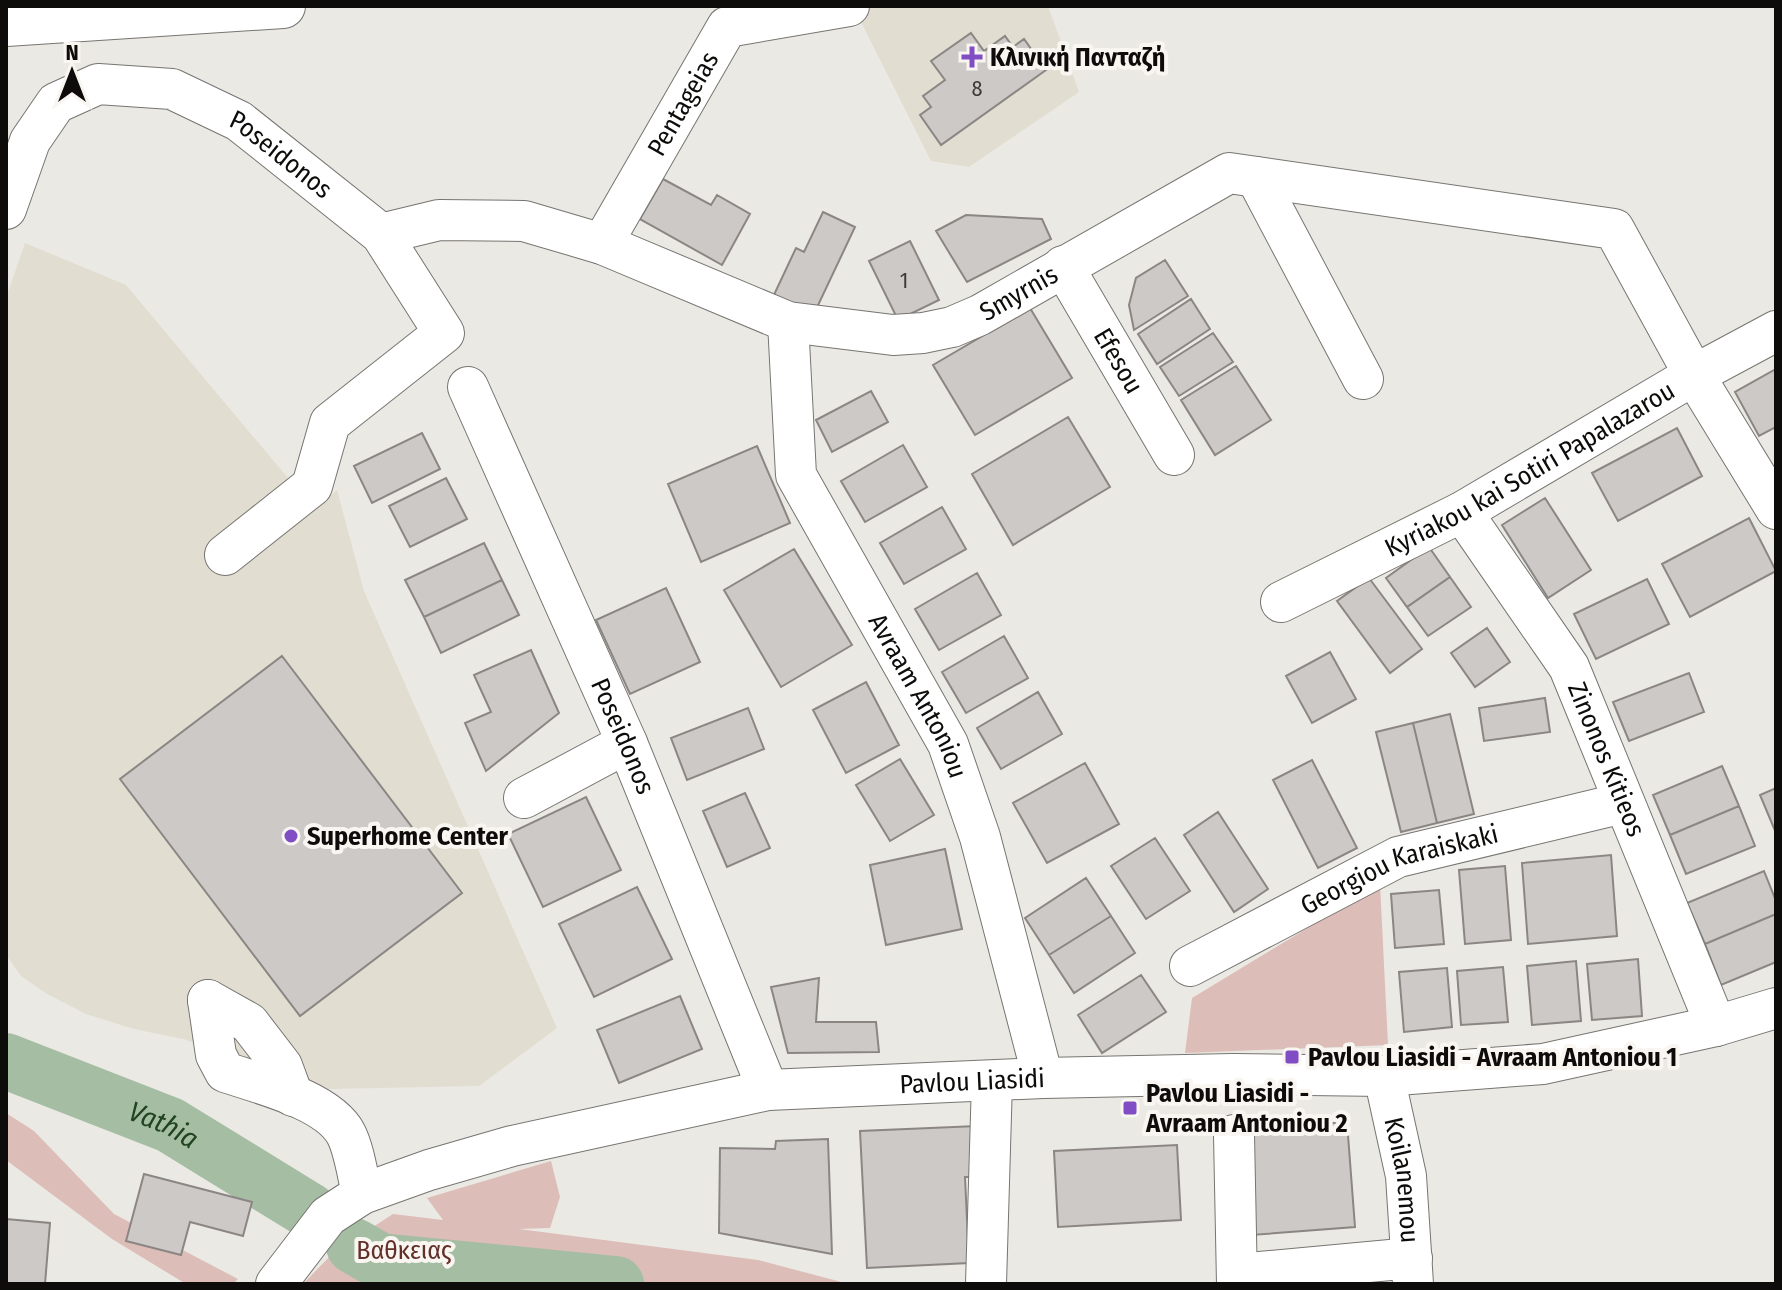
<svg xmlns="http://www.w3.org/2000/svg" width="1782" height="1290" viewBox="0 0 1782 1290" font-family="'Fira Sans Condensed',sans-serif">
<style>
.built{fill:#e2ddd1}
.green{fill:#ddbdb8}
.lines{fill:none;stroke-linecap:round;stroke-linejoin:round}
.river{stroke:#a5bda3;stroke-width:56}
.building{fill:#cdc9c6;stroke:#8b8683;stroke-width:2}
.minor-casing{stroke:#777571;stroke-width:42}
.highway-casing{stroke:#777571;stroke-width:46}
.minor{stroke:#fff;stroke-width:40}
.highway{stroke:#fff;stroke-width:44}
.poi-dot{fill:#814dc4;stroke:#f9f6f2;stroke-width:3}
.labels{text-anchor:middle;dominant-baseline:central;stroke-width:8;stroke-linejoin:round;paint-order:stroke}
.number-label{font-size:22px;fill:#3d3b39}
.poi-label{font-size:26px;font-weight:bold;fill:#0d0c0a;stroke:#f9f6f2;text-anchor:start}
.street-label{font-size:26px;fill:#0d0c0a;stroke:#f9f6f2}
.park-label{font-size:26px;fill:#622f29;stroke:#f9f6f2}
.water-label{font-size:28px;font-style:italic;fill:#1f441f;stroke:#f9f6f2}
</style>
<rect width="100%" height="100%" fill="#ebe9e4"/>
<path class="built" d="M853,6H1048L1079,92L969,167L931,161Z
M25,243L126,285L288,478L309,515L337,490L364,591L557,1028L479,1086L329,1089L183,1039L134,1029L86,1014L47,994L21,976L6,955V298Z"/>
<path class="green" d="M1380,884L1388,1045L1185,1053L1192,998Z
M6,1113L34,1131L114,1214L238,1279L233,1284H186L112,1239L6,1160Z
M551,1161L560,1197L550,1228L519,1229L758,1260L849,1284H303L334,1252L393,1214L443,1220L427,1198Z"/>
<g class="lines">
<g class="river">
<path id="s1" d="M6,1061L170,1125L310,1211"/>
<path d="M354,1246L380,1261L616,1284"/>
</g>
</g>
<path class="building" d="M971,33L984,51L1005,36L1013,47L1024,39L1046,70L941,145L920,115L931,107L923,96L945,80L931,61Z
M663,179L711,205L717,195L750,214L722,265L640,219Z
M823,212L855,227L812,318L772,299L796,248L804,252Z
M966,215L1042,219L1051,239L967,282L936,231Z
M910,241L939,300L898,320L869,261Z
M1165,260L1188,296L1134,330L1129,305L1136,278Z
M1191,299L1210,329L1157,364L1138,334Z
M1030,308L1072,378L975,435L933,365Z
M1213,333L1233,362L1179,396L1160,367Z
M1236,366L1271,420L1215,455L1181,400Z
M1776,369V427L1759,436L1735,392Z
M871,391L888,422L832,452L816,420Z
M1068,417L1110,487L1013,545L972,474Z
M1677,428L1702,476L1618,521L1592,473Z
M422,433L440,469L372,503L354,466Z
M903,445L927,487L865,522L841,481Z
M757,446L790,523L701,562L668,484Z
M446,478L467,519L410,547L389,506Z
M1545,498L1591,570L1548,598L1502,525Z
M942,507L966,549L904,584L880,543Z
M1749,518L1776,571L1690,617L1662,564Z
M484,543L502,580L424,617L405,580Z
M1429,547L1450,577L1407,607L1386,578Z
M794,549L852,645L781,687L724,590Z
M977,573L1001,615L939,650L915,609Z
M1450,577L1471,607L1428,636L1407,607Z
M1369,578L1422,649L1390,673L1337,601Z
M1647,579L1669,624L1596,659L1574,614Z
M502,580L519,615L441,653L424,617Z
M666,588L700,662L630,694L596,620Z
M1487,628L1510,662L1475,687L1451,653Z
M1004,636L1028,678L966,713L942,672Z
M531,650L559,713L486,771L465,723L491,712L474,675Z
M1330,652L1356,699L1312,723L1286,676Z
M282,656L462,893L300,1016L120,779Z
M1689,673L1704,712L1629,741L1613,702Z
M866,682L899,745L846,773L813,710Z
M1038,692L1062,734L1001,769L977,728Z
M1545,698L1550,732L1484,741L1479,708Z
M748,708L764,749L687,780L671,738Z
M1450,714L1474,814L1437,823L1413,723Z
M1413,723L1437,823L1401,832L1376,732Z
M900,759L934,815L890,841L856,785Z
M1312,760L1357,848L1318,868L1273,780Z
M1085,763L1119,824L1047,863L1013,803Z
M1722,766L1739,806L1670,835L1653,795Z
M1776,788V833L1760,795Z
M745,793L770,848L727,867L703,811Z
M586,797L621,870L543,907L508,834Z
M1739,806L1755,846L1686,874L1670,835Z
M1218,812L1268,889L1234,912L1184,835Z
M1155,838L1190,891L1146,919L1111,866Z
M945,849L962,929L886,945L870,865Z
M1611,855L1617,936L1528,944L1522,863Z
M1505,866L1511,940L1465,944L1459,870Z
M1764,871L1776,901V914L1705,944L1687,903Z
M1086,878L1111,916L1049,955L1025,918Z
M637,887L672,959L594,997L559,924Z
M1439,890L1444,944L1395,948L1391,894Z
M1776,914V962L1721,985L1705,944Z
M1111,916L1135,953L1074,993L1049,955Z
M1638,959L1642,1016L1592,1020L1587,964Z
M1576,961L1581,1021L1532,1025L1527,966Z
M1503,967L1508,1022L1461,1025L1457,971Z
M1447,968L1452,1027L1404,1032L1399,972Z
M1141,975L1166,1012L1102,1053L1078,1015Z
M819,978L816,1022H876L879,1052L788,1053L771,987Z
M680,996L702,1049L619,1083L597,1030Z
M1347,1122L1355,1227L1251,1235L1242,1130Z
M977,1126L979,1177H965L969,1263L867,1268L860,1131Z
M828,1139L832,1254L719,1233L720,1148L775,1149L776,1141Z
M1177,1145L1181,1220L1058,1227L1054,1151Z
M144,1174L252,1202L243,1236L190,1222L181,1255L126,1241Z
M6,1219L50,1223L45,1284L6,1283Z"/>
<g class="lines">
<g class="minor-casing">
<g id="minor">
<path d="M1256,177L1363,379"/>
<path id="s2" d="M6,209L30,141L56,103L98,84L172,89L239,121L381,234L444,333L330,423L312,486L225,555"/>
<path id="s3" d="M381,234L439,220L524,221L602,244L788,322L893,335L923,333L952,327L980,315L1229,173L1614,229L1694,375L1776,509"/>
<path id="s4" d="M602,244L727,27L849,6"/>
<path id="s5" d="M1063,266L1174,455"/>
<path id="s6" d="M788,322L796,475L948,744L980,837L1043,1078"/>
<path id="s7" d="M468,387L627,743L768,1090"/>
<path id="s8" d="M1462,512L1569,667L1716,1026"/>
<path id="s9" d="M1281,602L1462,512L1694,375L1776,331"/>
<path d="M524,798L627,743"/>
<path id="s10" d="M1190,966L1398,857L1623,803"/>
<path d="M208,1000L216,1055L225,1072C260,1084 328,1100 346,1134C354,1149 358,1177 362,1194"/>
<path d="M208,1000L249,1023L282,1066L293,1096"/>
<path id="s11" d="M1384,1076L1406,1176L1413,1284"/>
<path d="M1234,1135L1237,1284"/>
<path d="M1237,1274L1412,1258"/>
<path id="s12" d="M276,1284L328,1216L362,1194L429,1170L512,1146L768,1090L1043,1078L1233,1074L1384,1076L1543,1064L1716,1026L1776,1008"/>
<path d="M986,1284L992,1081"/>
</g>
</g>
<g class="highway-casing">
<path id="highway" d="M6,24L283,6"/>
</g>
<use href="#minor" class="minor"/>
<use href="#highway" class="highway"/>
</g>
<g class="poi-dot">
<path d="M968 45h8v8h8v8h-8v8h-8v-8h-8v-8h8z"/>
<circle cx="291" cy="836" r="8"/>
<rect x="1284" y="1049" width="16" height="16" rx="4"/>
<rect x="1122" y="1100" width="16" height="16" rx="4"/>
</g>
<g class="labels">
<g class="number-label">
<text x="977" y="88">8</text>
<text x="904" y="280">1</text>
</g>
<g class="poi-label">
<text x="990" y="57">Κλινική Πανταζή</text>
<text x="307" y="836">Superhome Center</text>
<text x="1308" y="1057">Pavlou Liasidi - Avraam Antoniou 1</text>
<text x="1146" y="1093">Pavlou Liasidi -<tspan x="1146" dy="30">Avraam Antoniou 2</tspan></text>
</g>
<g class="street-label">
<text stroke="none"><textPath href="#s4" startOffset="162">Pentageias</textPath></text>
<text stroke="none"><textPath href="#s2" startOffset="366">Poseidonos</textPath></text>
<text stroke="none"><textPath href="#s3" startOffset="668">Smyrnis</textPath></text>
<text stroke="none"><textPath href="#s5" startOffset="110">Efesou</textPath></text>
<text stroke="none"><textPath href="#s9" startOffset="282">Kyriakou kai Sotiri Papalazarou</textPath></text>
<text stroke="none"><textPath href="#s6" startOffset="406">Avraam Antoniou</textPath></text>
<text stroke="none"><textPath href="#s7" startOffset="382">Poseidonos</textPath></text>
<text stroke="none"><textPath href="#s8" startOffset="288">Zinonos Kitieos</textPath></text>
<text stroke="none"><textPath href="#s10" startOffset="232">Georgiou Karaiskaki</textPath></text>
<text stroke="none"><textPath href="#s12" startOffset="750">Pavlou Liasidi</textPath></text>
<text stroke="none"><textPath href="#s11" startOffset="106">Koilanemou</textPath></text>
</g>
<g class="park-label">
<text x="404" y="1250">Βαθκειας</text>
</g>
<g class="water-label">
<text stroke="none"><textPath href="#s1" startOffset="170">Vathia</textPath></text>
</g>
</g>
<rect width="1782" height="1290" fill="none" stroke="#0d0c0a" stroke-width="16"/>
<g transform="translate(72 72)" stroke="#f9f6f2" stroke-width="6" paint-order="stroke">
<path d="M0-6L14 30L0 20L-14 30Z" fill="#0d0c0a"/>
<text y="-12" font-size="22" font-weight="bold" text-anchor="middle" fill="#0d0c0a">N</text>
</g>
</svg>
